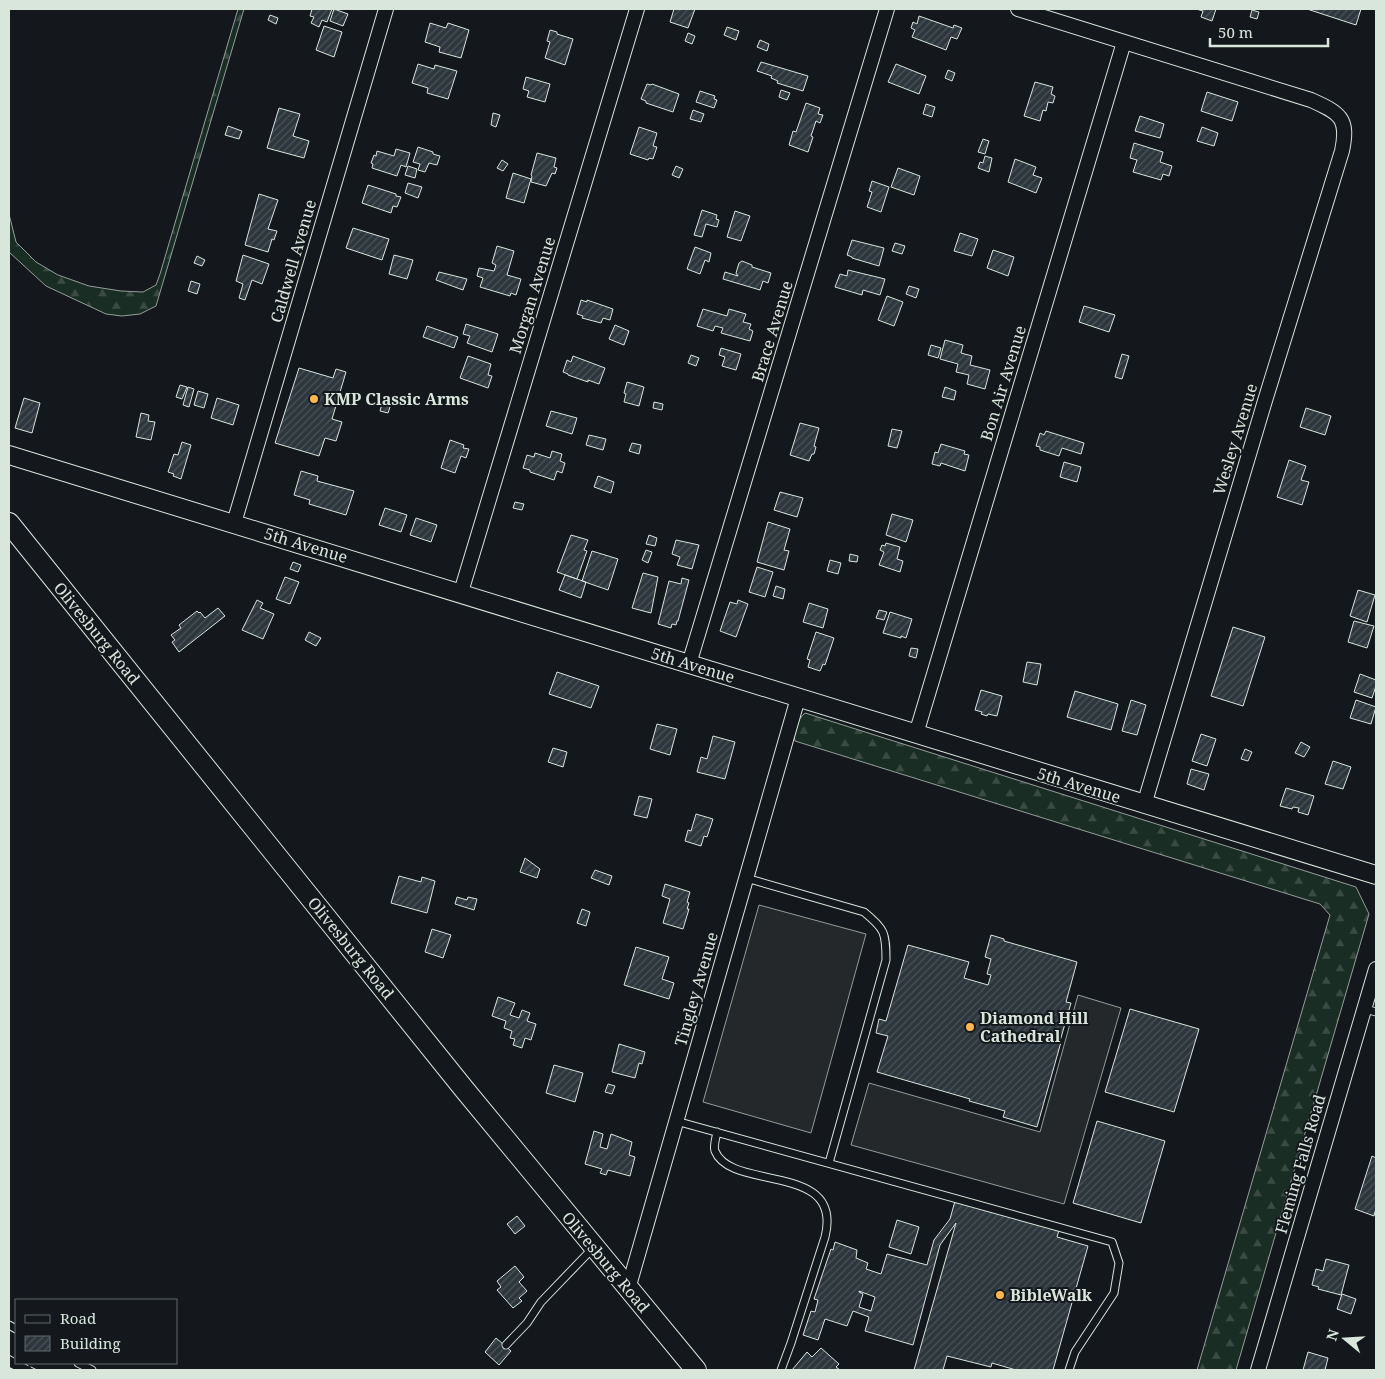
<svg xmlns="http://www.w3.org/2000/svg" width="1385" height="1379" viewBox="0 0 1385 1379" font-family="'Noto Serif',serif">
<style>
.forest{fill:url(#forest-firs);stroke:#939e99}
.parking{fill:#24282b;stroke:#939e99}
.building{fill:url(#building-hatch);stroke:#d8e6dc;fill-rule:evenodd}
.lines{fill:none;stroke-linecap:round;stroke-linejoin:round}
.service-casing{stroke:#d8e6dc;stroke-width:9}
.minor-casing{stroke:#d8e6dc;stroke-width:16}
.tertiary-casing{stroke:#d8e6dc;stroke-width:20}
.secondary-casing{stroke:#d8e6dc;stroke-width:22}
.service{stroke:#14181c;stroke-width:7}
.minor{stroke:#14181c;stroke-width:14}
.tertiary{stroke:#14181c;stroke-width:18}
.secondary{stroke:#14181c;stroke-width:20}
.fence{stroke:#d8e6dc;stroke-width:1;stroke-dasharray:6 2.5;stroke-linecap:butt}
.wall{stroke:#d8e6dc;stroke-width:2.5}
.poi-dot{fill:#ffb74d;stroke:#14181c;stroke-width:2}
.labels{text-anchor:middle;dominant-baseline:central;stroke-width:4;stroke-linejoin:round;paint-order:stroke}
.street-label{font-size:16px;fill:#d8e6dc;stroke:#14181c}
.poi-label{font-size:16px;font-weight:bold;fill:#d8e6dc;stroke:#14181c;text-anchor:start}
</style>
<defs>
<pattern id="forest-firs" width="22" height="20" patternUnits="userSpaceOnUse" patternTransform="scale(1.25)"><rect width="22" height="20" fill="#1a2d24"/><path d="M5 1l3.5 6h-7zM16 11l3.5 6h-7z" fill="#3b4b43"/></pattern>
<pattern id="building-hatch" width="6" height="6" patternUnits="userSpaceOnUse" patternTransform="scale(1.25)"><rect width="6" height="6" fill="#2c363c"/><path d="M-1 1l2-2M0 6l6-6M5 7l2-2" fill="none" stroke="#4a5358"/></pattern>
</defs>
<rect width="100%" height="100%" fill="#14181c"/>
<path class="forest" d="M238,9H244L156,306L140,314L122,316L106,314L46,286L9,252V180V214L16,242L36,262L58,275L89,286L121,291L143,292L156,285L160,274Z
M805,713L1356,887L1369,914L1236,1370H1197L1330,915L1320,904L795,741C792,732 798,719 805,713Z"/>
<path class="parking" d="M759,905L866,934L811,1133L703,1102Z
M1078,995L1121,1008L1064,1204L851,1145L869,1083L1040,1132Z"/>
<path class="building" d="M312,9H332L327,22L322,20L319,27L311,23L314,17L310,16Z
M334,9L348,14L343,26L330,21Z
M674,9H695L688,28L670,22Z
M1196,9H1216L1212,21L1201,17L1203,11Z
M1307,9H1361L1356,25Z
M1252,10L1259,12L1257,19L1250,17Z
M270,15L278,18L276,24L268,20Z
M919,16L953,28L954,25L962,28L957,39L951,37L946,50L912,37L915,30L911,28L913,22L917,24Z
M430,23L446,28L448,23L469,30L461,58L439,52L440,47L425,42Z
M324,26L342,32L334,57L316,50Z
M727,27L739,31L736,40L724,35Z
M550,30L557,32V34L573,39L565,65L545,58L550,42L547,41Z
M688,33L695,36L692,44L685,41Z
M760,40L769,44L767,51L757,47Z
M761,62L808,76L803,91L777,83L778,81L771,78L772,76L757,71Z
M418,64L434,69L435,65L457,71L448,99L427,93L428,88L412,83Z
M896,64L926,76L919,94L888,82Z
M948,70L955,73L952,81L945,78Z
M526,77L550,84L545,102L527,97L529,91L523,89Z
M1035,82L1053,87L1051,94L1055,96L1053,103L1048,102L1046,111L1043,110L1040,121L1024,116Z
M647,84L651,85L652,84L679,94L673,112L646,103V101L641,99Z
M781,90L790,93L787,100L779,97Z
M700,91L715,96L714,99L717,100L714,108L696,102Z
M1207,92L1238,102L1232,121L1201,111Z
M806,103L820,108L818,114L823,115L820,123L816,121L811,136L813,137L808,152L789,145L793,131L796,132Z
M926,104L935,107L932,117L923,114Z
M279,108L300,114L293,136L309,141L304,158L267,148Z
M693,110L704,114L701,122L690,119Z
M493,113L500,115L496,127L491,125Z
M1140,116L1164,124L1160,138L1135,131Z
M228,126L242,131L239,139L225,135Z
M639,127L657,133L653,146L657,147L653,159L649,158L648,160L630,154Z
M1202,127L1218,133L1214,146L1197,141Z
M983,139L989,141L985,154L978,152Z
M1134,143L1163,152L1160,162L1172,166L1169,176L1163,174L1161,180L1133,172L1137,160L1130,158Z
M418,147L433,152V154L440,156L437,165L429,163L425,172L418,170L420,164L413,162Z
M396,149L410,153L406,167L401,165L397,176L372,168L373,164L371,163L374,155L376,156L377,151L394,156Z
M537,153L556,158L554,167L557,168L555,174L552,173L546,186L531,182L532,176L531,175Z
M985,156L992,158L989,172L978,168L980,162L983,163Z
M1015,159L1036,167L1033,175L1042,178L1036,193L1008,182Z
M502,160L508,164L503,171L497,168Z
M408,166L417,169L415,178L405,175Z
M676,166L683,169L679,178L672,175Z
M898,168L920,176L914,195L891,187Z
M513,173L531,179L524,203L506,198Z
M872,181L889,187L881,212L867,207L872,192L869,191Z
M408,183L422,187L418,198L405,193Z
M368,185L396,194V196L401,197L397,207L393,206L391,213L362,203Z
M259,194L278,200L268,229L277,231L274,240L272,239L268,252L245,245Z
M702,210L717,215L716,219L719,220L717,227L706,224L702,237L694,235Z
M735,211L750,216L741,241L727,237Z
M353,228L389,239L382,260L346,248Z
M960,233L978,239L972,256L954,251Z
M852,240L884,248L879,266L852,258V257L847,255Z
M895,243L905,246L902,254L892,251Z
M497,246L514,251L507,275L521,279L516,295L511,293L510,296L480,287L483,278L477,276L479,268L494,271L496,265L492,263Z
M695,247L711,253L709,262L705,260L700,274L687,269Z
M993,250L1014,257L1008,276L987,268Z
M243,255L269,264L262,284L252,280L245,300L239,298L243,284L236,281Z
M394,255L413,260L407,279L389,274Z
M197,256L205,260L202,266L194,263Z
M742,261L752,265V267L771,273L768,283L763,281L760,290L723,279L725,272L738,276L736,273L739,263Z
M848,270L885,279L880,295L863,290L862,295L835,287L840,274L847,276Z
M439,272L467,279L463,290L436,280Z
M191,281L200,284L197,294L188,291Z
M909,286L919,289L916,298L906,294Z
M887,296L903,302L894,326L878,320Z
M581,300L587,302V300L613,309L610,320L603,318L601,323L582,318L583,316L577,314Z
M1084,306L1115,315L1109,332L1079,322Z
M703,309L727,316L729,309L746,314L743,322L751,324L749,329L753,331L750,341L721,333L723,328L715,326L713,331L697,326Z
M466,324L498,334L492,352L467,343L470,336L463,334Z
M615,325L629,331L624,345L609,339Z
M427,326L458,337L454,348L423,337Z
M945,340L963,345L961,353L972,356L970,365L990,370L985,389L967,384L969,375L956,372L958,364L940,359Z
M931,345L941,348L938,358L928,355Z
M721,348L741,354L736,370L722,366L725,357L719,355Z
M1122,354L1129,356L1122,379L1115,377Z
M691,355L699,358L696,366L688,363Z
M468,356L491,364L488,375L492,376L488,388L460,378Z
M573,356L605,368L599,384L588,380V382L568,375V374L563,372L567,360L571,362Z
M299,368L333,378L336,369L346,372L332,419L342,422L336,441L325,438L319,456L275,443Z
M627,382L644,387L639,406L624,402L626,394L624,393Z
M180,385L187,387L182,399L176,397Z
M188,387L194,389L189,407L183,405Z
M945,387L956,391L954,400L942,397Z
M198,391L208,394L204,408L194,405Z
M24,398L40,403L32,433L15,428Z
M217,398L239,405L233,425L211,418Z
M654,402L663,404L662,410L653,408Z
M382,404L390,407L388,413L380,411Z
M1306,408L1331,416L1325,435L1300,427Z
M551,411L577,418L572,434L546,426Z
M141,413L149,415L148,421L155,422L151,440L136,437Z
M800,423L819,428L814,446L816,447L814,454H812L809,461L790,455Z
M892,429L902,431L897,448L888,446Z
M1046,431L1084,443L1081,454L1062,448L1059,456L1040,450V447L1036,446L1040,433L1044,435Z
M589,435L606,439L603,450L586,445Z
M450,440L464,445L463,448L469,449L466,458L461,456L455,473L441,468Z
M182,442L191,445L181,479L173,476L174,474L168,472L174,454L178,455Z
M632,443L641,445L639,454L629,451Z
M941,444L965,451L964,454L969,455L965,471L941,463L940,466L932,464L935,452L938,453Z
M552,451L562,454L560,461L565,463L562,473L557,471L554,480L530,472V470L523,468L527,455L534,457L535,453L550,458Z
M1289,460L1306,466L1301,480L1309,482L1302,505L1277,497Z
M1064,462L1081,467L1077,482L1060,477Z
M301,471L318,476L317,481L354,491L346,515L309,504L310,500L294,495Z
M598,476L614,482L611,493L594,487Z
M780,492L803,498L797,517L774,510Z
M515,502L524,504L522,510L513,508Z
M385,508L407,515L401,532L379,525Z
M892,514L913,520L906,542L886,535Z
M416,518L437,525L431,542L410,535Z
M768,522L790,529L784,550L789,551L784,570L757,562Z
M571,535L588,540L584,550L587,551L577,579L557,572Z
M649,535L657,538L655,546L646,544Z
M676,540L699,545L692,569L677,565L680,557L672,554Z
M886,543L900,547L897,559L903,561L900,572L879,565L884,552L880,550L882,545L885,546Z
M646,550L652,552L648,563L642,560Z
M592,551L618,559L608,590L582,581Z
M850,554L858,556L857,562L849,561Z
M830,560L841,563L838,574L827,571Z
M293,562L301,565L298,572L290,569Z
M757,567L773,572L765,597L749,592Z
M643,573L658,577L651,613L632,608Z
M565,575L586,582L581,598L559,590Z
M285,577L299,582L290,604L276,599Z
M682,578L689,580L678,621H677L676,625L672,624L671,628L658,624L669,581L681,584Z
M776,586L785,589L783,599L773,596Z
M1358,590L1375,595L1367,622L1350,616Z
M257,600L263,603L260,608L274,614L263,639L242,630Z
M738,600L748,604L736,637L720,631L730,602L737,604Z
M809,603L828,609L823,628L803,622Z
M218,608L225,616L179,652L172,642L175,640L171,635L181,628L179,625L197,611L199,613L200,612L205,618Z
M879,610L887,612L884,620L876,618Z
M890,612L912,619L906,638L901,636V638L883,633Z
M1354,621L1374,626L1367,648L1348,642Z
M1233,627L1265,637L1243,706L1211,696Z
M309,632L321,638L316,646L305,640Z
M816,632L834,638L825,665L823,664L820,671L808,667L810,660L807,659Z
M911,648L918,649L916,658L909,656Z
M1027,662L1041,664L1037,685L1023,682Z
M557,672L599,686L591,708L549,694Z
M1360,674L1376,680V686L1372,698L1354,692Z
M981,690L1002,696L997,716L988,714L987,716L981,714L982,712L975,710Z
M1075,691L1118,704L1111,730L1067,717Z
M1131,700L1146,705L1137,735L1122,731Z
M1356,700L1376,707L1371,724L1350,718Z
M657,724L677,729L670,755L650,749Z
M1201,734L1216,739L1207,766L1192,761Z
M713,736L735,742L725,779L697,772L701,757L707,759Z
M1301,742L1310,747L1304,757L1295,753Z
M553,748L567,752L563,767L548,762Z
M1245,749L1252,752L1248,761L1241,759Z
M1333,761L1351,767L1343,789L1325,784Z
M1191,769L1209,774L1204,790L1187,784Z
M1286,788L1314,796L1308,815L1298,812L1299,808L1293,807L1292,809L1280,806Z
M639,796L652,799L647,818L634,815Z
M696,814L713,819L707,837L704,836L701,846L685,841L688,830L691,831Z
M525,858L540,869L537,878L520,872Z
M595,870L612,876L609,885L591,878Z
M399,876L421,882L422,877L435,881L427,913L391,903Z
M665,884L690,892L687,902L689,903L687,909H689L683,929L663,923L670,899L662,896Z
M457,897L467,900L468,897L477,899L474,910L455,904Z
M582,909L590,912L586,926L577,923Z
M432,929L451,935L443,958L425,952Z
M991,935L1004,939V941L1077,962L1066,1002L1071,1003L1060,1041L1061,1042L1037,1127L1003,1117L1005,1111L969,1101L970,1099L877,1072L888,1036L876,1033L879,1019L886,1021L908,945L969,962L964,978L988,985L991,975L987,974L991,959L985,957Z
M636,947L669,957L662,979L674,983L669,999L624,985Z
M498,997L515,1003L510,1015L519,1018L522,1010L530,1013L527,1021L536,1024L531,1040L525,1038L522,1048L513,1045L515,1039L510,1038L512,1031L504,1028L506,1021L492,1016Z
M1130,1009L1199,1029L1174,1112L1105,1092Z
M619,1044L645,1052L642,1064L639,1063L635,1078L612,1072Z
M554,1065L583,1073L575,1102L546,1093Z
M608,1084L615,1086L612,1094L605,1092Z
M1097,1121L1165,1141L1141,1223L1073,1203Z
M594,1131L603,1134L600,1147L607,1149L611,1134L632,1142L629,1155L635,1157L630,1176L608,1170L606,1175L600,1173L602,1169L585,1164Z
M1372,1156L1376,1158V1208L1374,1216L1355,1209Z
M955,1201L1059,1230L1057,1237L1088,1246L1053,1370H1016L992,1363L991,1367L947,1356L943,1370H914L956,1223L940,1245L913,1345L865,1331L869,1317L853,1311L847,1326L825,1319L818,1340L803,1335L811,1311L815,1312L818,1300L814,1299L831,1249L833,1250L835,1242L857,1250L856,1258L868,1263L866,1269L881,1274L887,1254L927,1265L934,1240L950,1219ZM859,1291L875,1297L871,1311L859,1307L863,1294L859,1292Z
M517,1216L525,1226L515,1234L507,1224Z
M897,1220L919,1227L911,1254L889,1247Z
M1326,1259L1349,1265L1341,1295L1318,1289L1319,1287L1312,1285L1316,1269L1323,1271Z
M515,1266L524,1277L519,1282L527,1291L519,1298L522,1301L513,1308L497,1290L501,1287L497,1281Z
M1342,1294L1356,1299L1351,1314L1337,1309Z
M496,1338L511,1351L499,1365L485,1352Z
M821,1348L839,1364L836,1367L840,1370H792L807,1352L812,1357Z
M1308,1352L1328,1358L1325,1370H1303Z"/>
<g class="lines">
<g class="service-casing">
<path id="service" d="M746,878L864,912C885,929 886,933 886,960L829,1163
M1365,1009L1376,1012
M676,1121L1112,1242L1119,1263L1114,1293L1075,1352L1069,1370
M717,1132C716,1138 713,1146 715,1151C731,1192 844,1161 825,1237L791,1343L781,1370
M9,1325L16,1329
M506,1345L527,1323L541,1302L593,1248
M78,1363L92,1370"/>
</g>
<g class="minor-casing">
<path id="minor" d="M1018,9L1311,100C1340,113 1349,118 1342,151L1264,404L1144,805
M234,523L386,9
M461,592L637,9
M689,664L887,9
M916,734L1124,42
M628,1289L798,698
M1258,1370L1376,969"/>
</g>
<g class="tertiary-casing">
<path id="tertiary" d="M9,455C465,593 920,737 1376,875"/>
</g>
<g class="secondary-casing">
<path id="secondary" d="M9,523L464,1089L696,1370"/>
</g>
<use href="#service" class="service"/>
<use href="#minor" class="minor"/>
<use href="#tertiary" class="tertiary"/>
<use href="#secondary" class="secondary"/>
<path class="fence" d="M9,1355L16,1359
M23,1363L37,1370"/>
<path class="wall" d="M9,1368L13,1370"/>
</g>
<g class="poi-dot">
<circle cx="314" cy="399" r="5"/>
<circle cx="970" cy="1027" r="5"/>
<circle cx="1000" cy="1295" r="5"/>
</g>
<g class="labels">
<g class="street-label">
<text transform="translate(293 261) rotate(-74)">Caldwell Avenue</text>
<text transform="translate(532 295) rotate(-73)">Morgan Avenue</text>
<text transform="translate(772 331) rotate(-73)">Brace Avenue</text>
<text transform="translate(1003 383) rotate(-73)">Bon Air Avenue</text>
<text transform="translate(1235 439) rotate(-73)">Wesley Avenue</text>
<text transform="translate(306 545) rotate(17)">5th Avenue</text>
<text transform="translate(97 633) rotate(51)">Olivesburg Road</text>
<text transform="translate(693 665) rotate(17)">5th Avenue</text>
<text transform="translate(1079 785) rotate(17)">5th Avenue</text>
<text transform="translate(351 948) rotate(51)">Olivesburg Road</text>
<text transform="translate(696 989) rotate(-74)">Tingley Avenue</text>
<text transform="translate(1300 1164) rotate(-74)">Fleming Falls Road</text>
<text transform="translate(606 1262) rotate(50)">Olivesburg Road</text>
</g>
<g class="poi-label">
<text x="324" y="399">KMP Classic Arms</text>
<text x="980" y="1018">Diamond Hill<tspan x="980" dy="18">Cathedral</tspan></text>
<text x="1010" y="1295">BibleWalk</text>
</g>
</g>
<rect width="1385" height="1379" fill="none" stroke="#d8e6dc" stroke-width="20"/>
<rect x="15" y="1299" width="162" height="65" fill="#14181c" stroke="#626a69"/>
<rect x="25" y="1315" width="25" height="8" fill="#14181c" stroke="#626a69"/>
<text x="60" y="1324" font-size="15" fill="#d8e6dc">Road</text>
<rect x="25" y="1336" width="25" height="15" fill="url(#building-hatch)" stroke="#626a69"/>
<text x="60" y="1349" font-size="15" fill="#d8e6dc">Building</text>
<g transform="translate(1345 1339) rotate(288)" stroke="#14181c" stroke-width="4" paint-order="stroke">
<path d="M0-4L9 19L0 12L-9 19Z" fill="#d8e6dc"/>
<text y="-8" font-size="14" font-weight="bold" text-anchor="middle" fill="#d8e6dc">N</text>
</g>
<path d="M1210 38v8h118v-8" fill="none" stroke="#d8e6dc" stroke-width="2.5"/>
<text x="1218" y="38" font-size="15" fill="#d8e6dc" stroke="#14181c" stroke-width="4" paint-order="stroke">50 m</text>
</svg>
